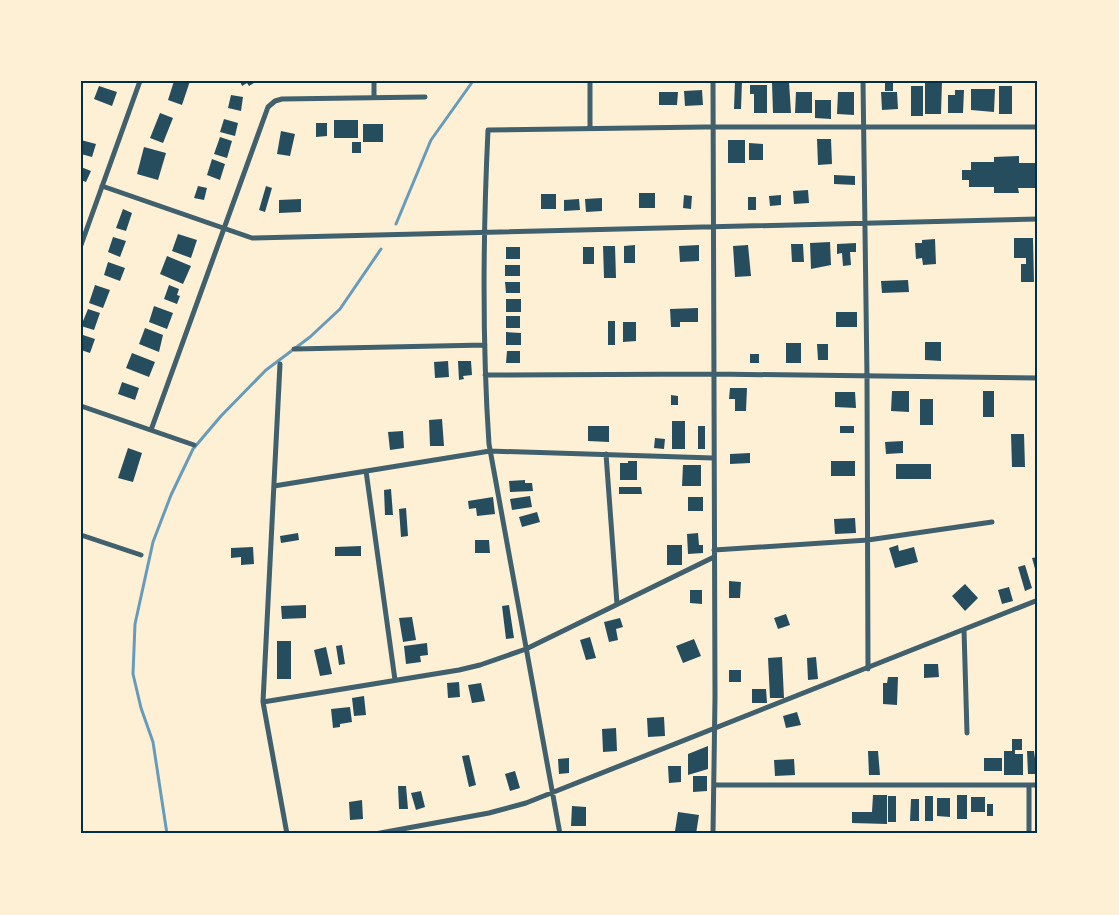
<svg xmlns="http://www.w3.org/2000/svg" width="1119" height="915" viewBox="0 0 1119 915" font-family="Manrope,sans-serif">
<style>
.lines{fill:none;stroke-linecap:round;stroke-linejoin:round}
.stream{stroke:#669bbc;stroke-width:3}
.building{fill:#264d5e}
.minor{stroke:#3f606c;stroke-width:5}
.neatline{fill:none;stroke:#003049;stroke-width:2}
</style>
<rect width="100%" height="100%" fill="#fdf0d5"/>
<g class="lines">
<path class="stream" d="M396,224L431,140L473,81
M167,834L153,742L141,708L133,674L135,624L153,542L171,495L193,449L221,416L266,370L310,337L340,309L381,249"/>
</g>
<path class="building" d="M174,81H190L182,105L168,100Z
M240,81H257L249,86L247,83L242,86Z
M735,81H742L741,109H734Z
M925,81H942L941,114H925Z
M789,82L791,113H773L772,83Z
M885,82H893V91H885Z
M750,85H767V113H754V94H750Z
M99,86L117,92L112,106L94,99Z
M911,86H923V116H911Z
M999,86H1012V114H999Z
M971,89H995L994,112L971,110Z
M702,90L703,105L685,106L684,91Z
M955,90H964L963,113H948V95H955Z
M659,92H678L677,105H659Z
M796,92H812V113H795Z
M838,92H854V115L837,114Z
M881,92H897L898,109L882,110Z
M231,95L243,97L241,111L228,108Z
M815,100H831V119L815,118Z
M160,113L173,118L163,143L150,138Z
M224,119L238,123L235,136L220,132Z
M334,120H358V138H334Z
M316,123H327V136L316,137Z
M363,124H383V142H363Z
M281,131L295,134L290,156L277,154Z
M220,137L232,141L227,158L214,154Z
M817,139H831L832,164L818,165Z
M81,140L96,144L92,157L81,154Z
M728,140H745V163H728Z
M352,142H361V153H352Z
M749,143L763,144V160H749Z
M144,147L166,153L158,180L137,174Z
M1019,156V163H1038V188H1018L1019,193H994V187H969V180H962V170H971V162H994V157Z
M212,159L225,164L220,180L207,175Z
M81,167L91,171L86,182L81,180Z
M834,175L855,176V185L834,184Z
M198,186L207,188L204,200L194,198Z
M266,186L272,188L265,212L259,210Z
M808,190L809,203L794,204L793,191Z
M639,193H655V208H639Z
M541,194H556V209H541Z
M684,195L692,196L691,209L683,208Z
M781,195V205L770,206L769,196Z
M748,197H756V210H748Z
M602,198V211L586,212L585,199Z
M301,199V212L279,213V200Z
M579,199L580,210L564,211V200Z
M123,209L132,213L126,231L116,228Z
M178,234L197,240L191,258L172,251Z
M113,237L126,241L120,257L108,252Z
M1014,238H1033L1034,282H1021V264H1026V258H1014Z
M935,239L936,264L923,265L922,258L916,259L915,243H922V240Z
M830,242L831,265L811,269L810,243Z
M856,243V252H850L851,265L843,266L842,253L837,254V244Z
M791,244H803L804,262H792Z
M635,245V263H624V246Z
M699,245V261L680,262L679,246Z
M748,245L751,276L735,277L733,246Z
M603,246H615L616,278H604Z
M506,247H520V259H506Z
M583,247H594V264H583Z
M167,256L191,266L183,284L160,274Z
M108,262L125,268L120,281L104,275Z
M505,265H520V276H505Z
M908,280L909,292L882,293L881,281Z
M505,282H520V293H506Z
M95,285L110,290L103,308L89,303Z
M169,285L179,289L177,295L180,296L177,304L164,299Z
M506,299H521V312H506Z
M154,306L173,313L167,329L149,322Z
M698,308V322H680V327H671L670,309Z
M88,309L100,313L94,330L81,326Z
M836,312H857V327H836Z
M506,316H520V328H506Z
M608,321H615V345H608Z
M623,322H636V341L623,342Z
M145,328L163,335L159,352L139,344Z
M506,332L521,333V345H506Z
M83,335L95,339L90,353L81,350Z
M925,342H941V361L925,360Z
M786,343H801V363H786Z
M817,344H828V360H818Z
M507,351H520V363H506Z
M132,353L155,362L149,377L126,368Z
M750,354H759V363H750Z
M448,361L449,377L435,378L434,362Z
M458,361H471L472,375L463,376L464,379L459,380Z
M122,382L139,388L135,400L118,394Z
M730,388H747L746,411H735V399H729Z
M892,391H909V412L891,411Z
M983,391H994V417H983Z
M835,392H855L856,408L835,407Z
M671,395L678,396V405H671Z
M920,399H933V425H920Z
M442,419L444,446H430L429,420Z
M672,421H685V449H672Z
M588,426H609V442L588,441Z
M698,426H705V449H698Z
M840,426H854V433H840Z
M403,431L404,448L390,450L388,432Z
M1011,434H1024L1025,467H1012Z
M655,438L665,439L664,449L654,448Z
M903,441V453L886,454L885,442Z
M128,448L142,453L133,482L118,478Z
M750,453V463L730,464V454Z
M628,461H637V480H620V463H628Z
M831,461H855V476H831Z
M896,464H931V479H896Z
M683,465H701V486H682Z
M525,480V483H532L533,491L510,492L509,481Z
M619,487H641L642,494H619Z
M391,489L393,515H385L384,490Z
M530,496L532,507L512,510L510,499Z
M493,497L495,514L477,516L476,508L469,509L468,501Z
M688,497H703V511H688Z
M406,508L408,536L401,537L399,509Z
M537,512L540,522L522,527L519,517Z
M855,518L856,533L835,534L834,519Z
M298,533L299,540L281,543L280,536Z
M698,533L699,545H703V553L688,554L687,534Z
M475,540H489L490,553H475Z
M667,545H682V565H667Z
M898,545L899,551L914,547L918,562L895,568L889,548Z
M361,546V556H335V547Z
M253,547L254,564L241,565V557L231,558V548Z
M1038,557V575L1037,576L1032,558Z
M1025,565L1032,588L1025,591L1018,567Z
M729,581L741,582L740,598H729Z
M965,584L978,598L965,611L952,596Z
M1009,587L1013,601L1002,604L998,590Z
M690,590H702V604L690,603Z
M306,605V618L282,619L281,606Z
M509,605L514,638L506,639L502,606Z
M786,614L790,625L778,629L774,618Z
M412,617L416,640L403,642L399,618Z
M620,618L623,627L616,629L618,640L609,642L604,622Z
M590,637L596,658L586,660L580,640Z
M694,639L701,656L683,663L676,646Z
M277,641H291V679H277Z
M427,643L428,655L420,656L421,662L406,664L404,646Z
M342,645L345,664L339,665L336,646Z
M326,647L332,674L320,676L314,650Z
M782,657L784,698H770L768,658Z
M816,657L818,679L808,680L807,658Z
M924,664H938L939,677L924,678Z
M729,670H741V682H729Z
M888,677H898L897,705L883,704V683H887Z
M459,682L460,697L448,698L447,683Z
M481,683L485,701L472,703L468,685Z
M752,689H766L767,703H752Z
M364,696L366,715L354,716L352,698Z
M350,707L352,722L340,724V727L333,728L331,709Z
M797,712L801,725L786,728L783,716Z
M664,717L665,736L648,737L647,718Z
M616,728L617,751L603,752L602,729Z
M1012,739H1022V750H1015V754H1023V775H1004V751H1012Z
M708,746V769L688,775V754Z
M868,751H878L880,775H869Z
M1027,751H1034L1037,774H1028Z
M469,755L476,785L469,787L462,756Z
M569,758V773L559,774L558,759Z
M984,758H1002V771H984Z
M794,759L795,775L775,776L774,760Z
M668,766H681V782L669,783Z
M515,771L520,788L510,791L505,774Z
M693,776H707V791L693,792Z
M398,786H406L408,809H399Z
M421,791L425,807L416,810L411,793Z
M873,795H887V824L852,823V812H872Z
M957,795H967V819H957Z
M888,796H896V822H888Z
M925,796H933V821H925Z
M971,797H985V812H971Z
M937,798H950V817L937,816Z
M911,799H919V821H910Z
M362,800L363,819L350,820L349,802Z
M987,804H993V816H987Z
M572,806L586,807V826H571Z
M678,812L699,815L696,834L675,831Z"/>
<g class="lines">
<path class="minor" d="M374,81V96
M590,81V128
M713,81L715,697L713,834
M863,81L867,377L868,669
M102,186L252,238L1038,219
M81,245L140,81
M294,349L485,345
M280,364L263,702L287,834
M485,375L713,374L1038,378
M81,406L194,445
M151,430L268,107L275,101L282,99L425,97
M606,454L617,604
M366,471L395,680
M274,486L490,451L713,458
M81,535L141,555
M714,550L868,540L992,522
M964,630L967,733
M263,702L459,670L480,665L526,649L714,557
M714,785H1038
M375,834L489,813L526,803L1038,600
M560,834L489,444C482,340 483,235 488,130L705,127H1038
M1029,834V785"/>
</g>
<rect width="1119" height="915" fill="none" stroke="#fdf0d5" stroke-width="165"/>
<rect x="82" y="82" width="954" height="750" class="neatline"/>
</svg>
